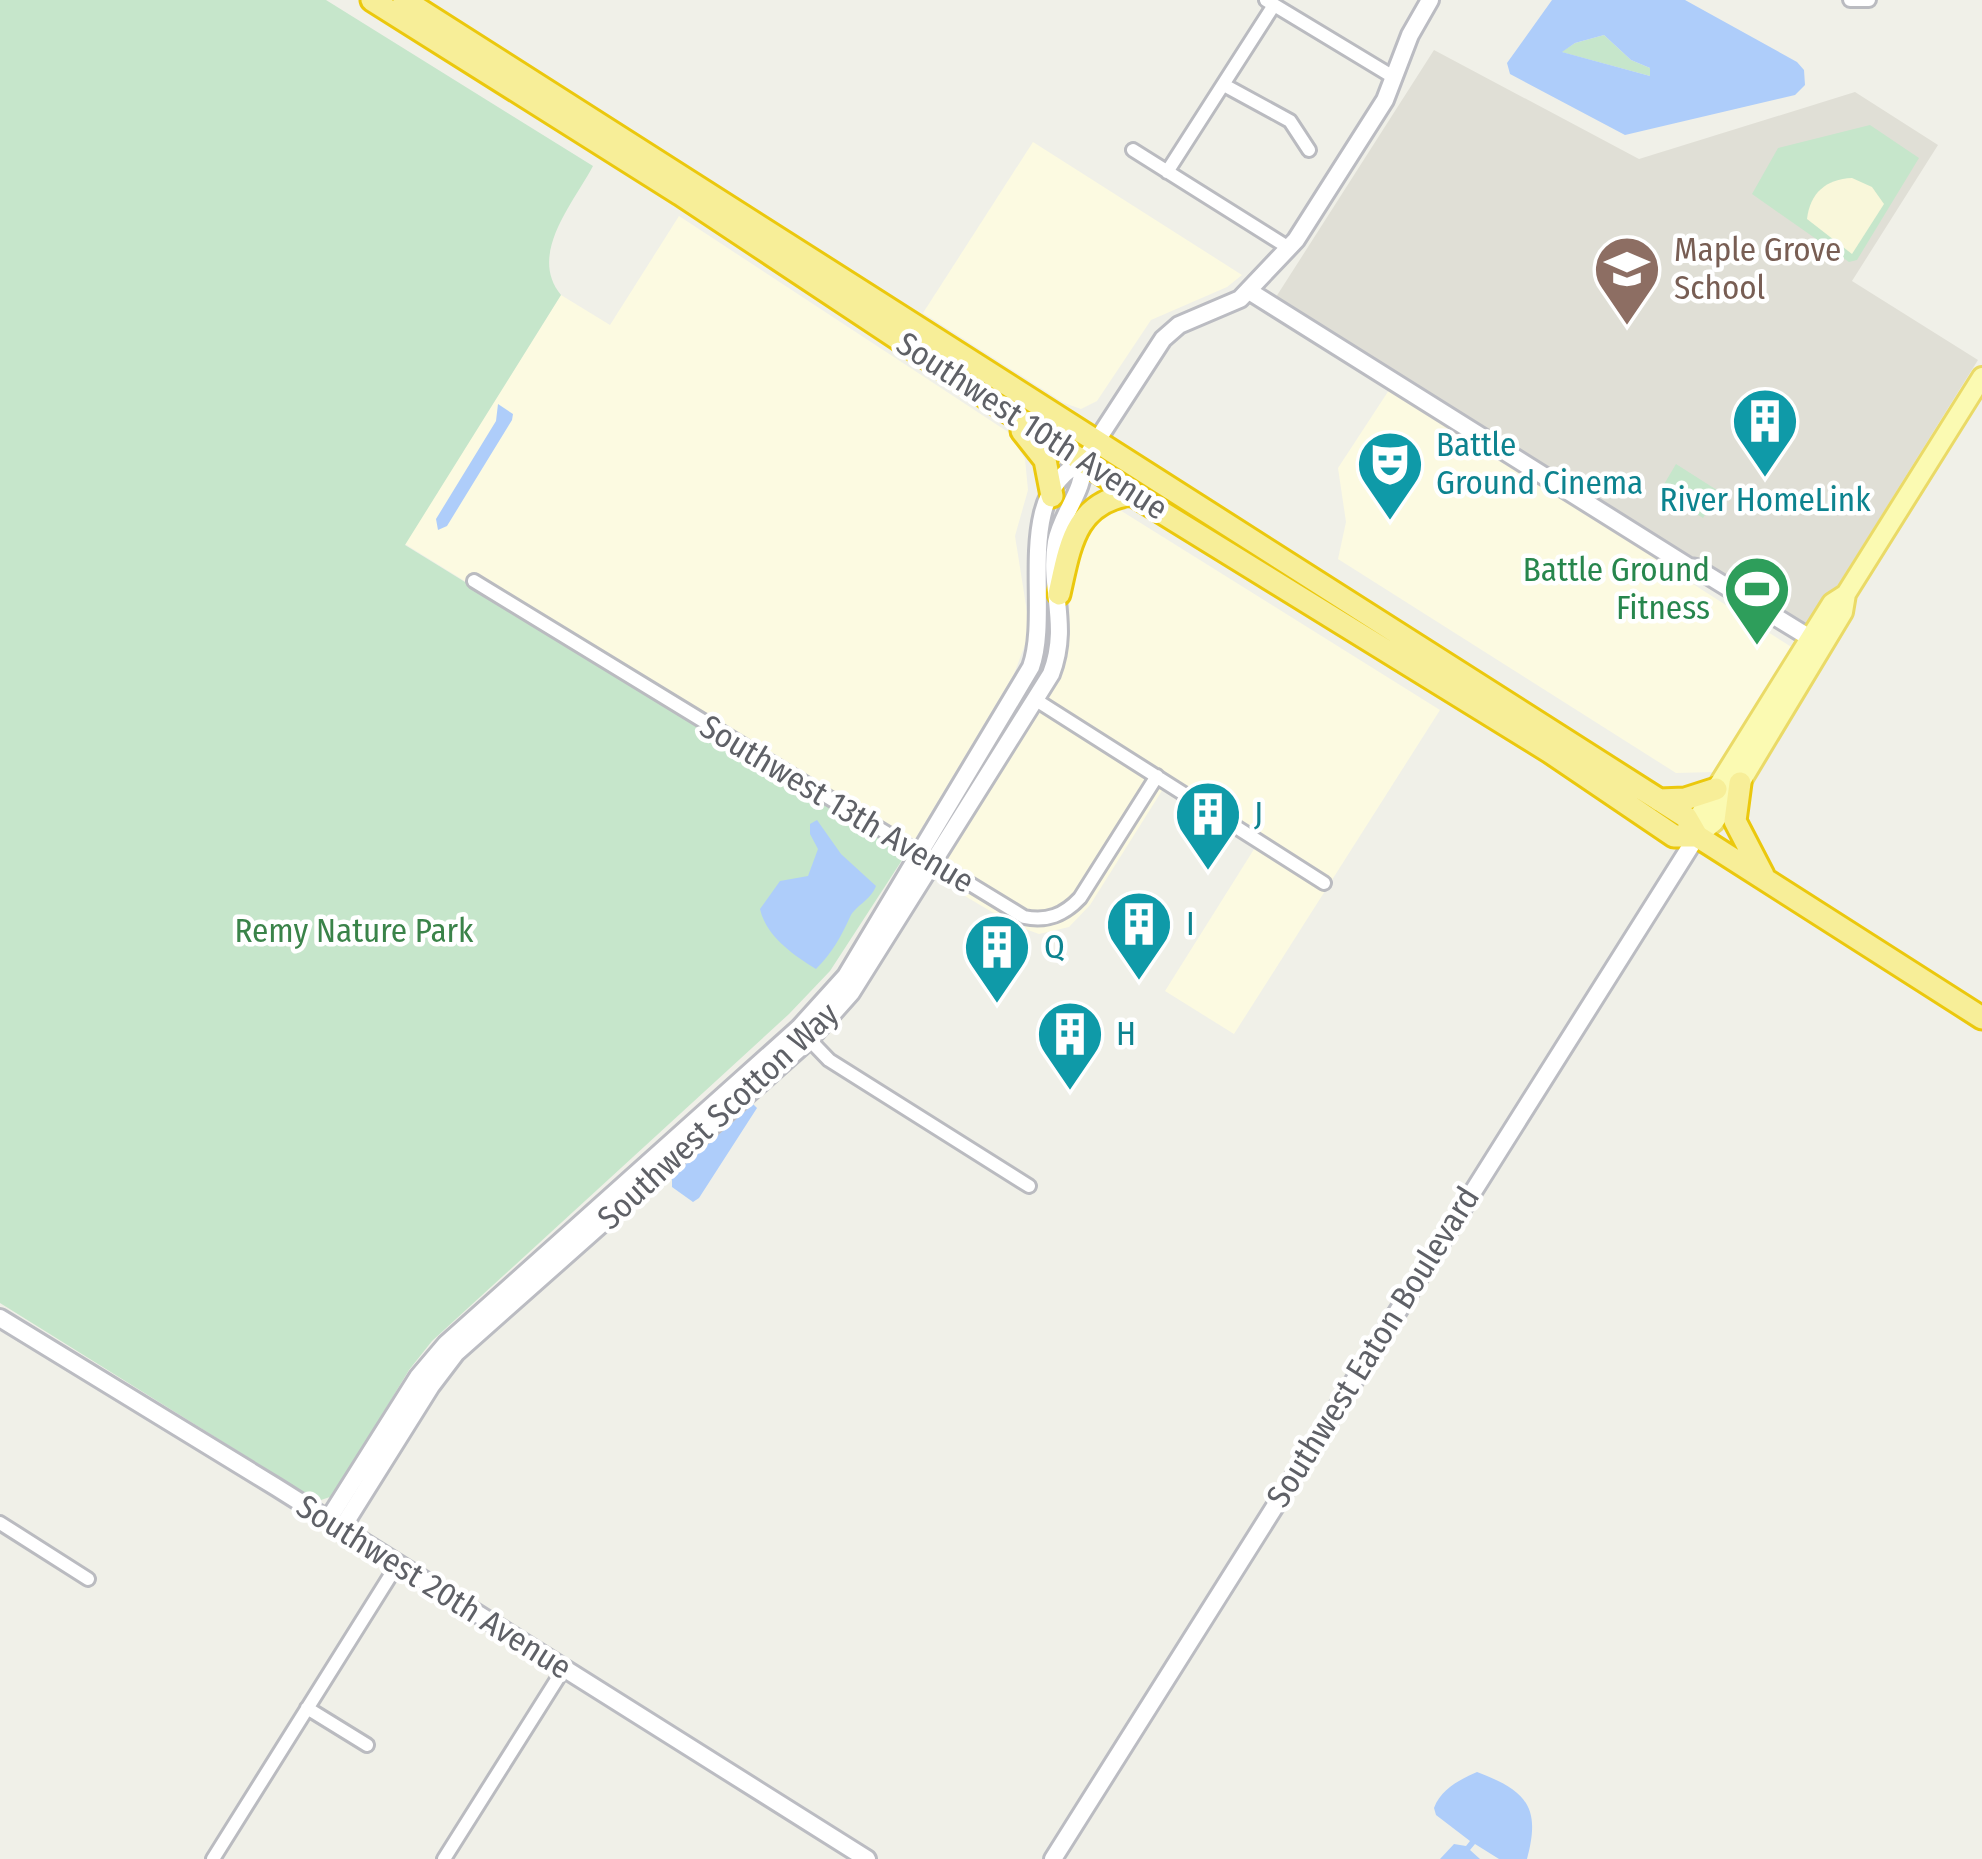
<svg xmlns="http://www.w3.org/2000/svg" width="1982" height="1859" viewBox="0 0 1982 1859" font-family="'Fira Sans Condensed',sans-serif">
<style>
.commercial{fill:#fcfae1}
.education{fill:#e0dfd6}
.green{fill:#c6e6cb}
.sand{fill:#f9f7da}
.water{fill:#aecdfa;fill-rule:evenodd}
.lines{fill:none;stroke-linecap:round;stroke-linejoin:round}
.street-casing{stroke:#babbc0;stroke-width:18}
.secondary-casing{stroke:#bbbcc2;stroke-width:22}
.primary-casing{stroke:#eada67;stroke-width:24}
.highway-casing{stroke:#ebc80d;stroke-width:27}
.street{stroke:#fff;stroke-width:12}
.secondary{stroke:#fff;stroke-width:16}
.primary{stroke:#fbfab2;stroke-width:18}
.highway{stroke:#f7ee98;stroke-width:21}
.labels{text-anchor:middle;dominant-baseline:central;stroke-width:9;stroke-linejoin:round;paint-order:stroke}
.education-label{font-size:33px;fill:#785e54;stroke:#fff;text-anchor:start}
.street-label{font-size:33px;fill:#5f6167;stroke:#fff}
.culture-label{font-size:33px;fill:#0d838f;stroke:#fff;text-anchor:start}
.leisure-label{font-size:33px;fill:#27864d;stroke:#fff;text-anchor:end}
.park-label{font-size:33px;fill:#3a8349;stroke:#fff}
</style>
<rect width="100%" height="100%" fill="#f0f0e8"/>
<path class="commercial" d="M1033,142L1242,275L1227,287L1151,320L1097,401L1081,409L1064,403L923,313Z
M679,216L1008,432L1025,459L1028,490L1015,536L1030,631L1014,674L906,854L405,544L561,295L610,325Z
M1391,387L1675,566L1693,584L1793,648L1714,772L1676,773L1338,559L1346,522L1338,468Z
M1115,507L1440,710L1234,1034L1165,991L1261,838L1168,781L1090,905L1069,927L1039,934L1014,925L931,876L1062,665L1069,637L1070,578L1092,519Z"/>
<path class="education" d="M1434,50L1639,159L1855,92L1938,145L1852,281L1978,360L1815,622L1798,626L1276,297Z"/>
<path class="green" d="M0,0H326L593,166C572,205 528,255 561,295L405,545L906,854L830,971L789,1014L432,1341L409,1370L333,1496L318,1501L0,1303Z
M1604,35L1631,60L1650,68V76L1561,52L1575,43Z
M1870,125L1919,158L1857,260L1849,262L1752,194L1778,148Z
M1676,464L1720,492L1703,518L1660,491Z"/>
<path class="sand" d="M1852,178L1872,187L1884,204L1852,254L1807,219C1810,193 1826,179 1852,178Z"/>
<path class="water" d="M1552,0H1685L1797,62L1804,70L1805,85L1795,95L1625,135L1510,74L1507,63ZM1604,35L1631,60L1650,68V76L1562,52L1575,43Z
M498,404L513,414L512,420L447,526L438,530L436,519L496,421Z
M817,820L841,854L876,886C870,901 856,905 850,917C841,937 832,953 816,969C793,955 766,936 760,909L780,881L808,876L818,849L810,834V824Z
M753,1104L757,1108L699,1198L693,1202L672,1187V1176Z
M1477,1772C1527,1791 1541,1807 1527,1859H1499L1475,1844L1470,1850L1480,1859H1440L1454,1844L1466,1846L1470,1841L1436,1815L1434,1808C1441,1789 1459,1780 1477,1772Z"/>
<g class="lines">
<g class="street-casing">
<path id="street" d="M1266,0L1395,78
M1850,0H1869
M1224,85L1290,121L1309,150
M1133,150L1289,248
M1167,172L1274,5
M474,581L1024,917C1047,922 1064,915 1080,898L1157,776
M1036,700L1324,883
M804,1034L829,1060L1029,1186
M0,1523L88,1579
M307,1708L367,1745
M213,1859L397,1565
M444,1859L563,1670"/>
</g>
<g class="secondary-casing">
<path id="secondary" d="M1249,291L1689,567L1696,568L1810,638
M0,1318L276,1487L867,1859
M328,1520L418,1377L446,1344L799,1028L846,976L1031,667C1052,609 1011,493 1083,462L1163,339L1179,325L1240,299L1296,240L1385,100L1410,35L1430,0
M342,1528L431,1386L456,1353L809,1040L851,993L1051,674C1070,625 1048,588 1056,542C1062,512 1085,491 1083,462
M1053,1859L1697,836"/>
</g>
<g class="primary-casing">
<path id="primary" d="M1697,836L1714,822L1740,783L1843,612L1846,594L1982,377
M1697,836L1701,813L1832,603L1846,594"/>
</g>
<g class="highway-casing">
<path id="highway" d="M372,0L680,194L1132,494L1550,752L1674,836H1697
M404,0L1686,817L1697,836L1982,1018
M1022,431L1045,460L1052,496
M1059,594C1070,545 1075,502 1132,494
M1740,783L1735,821L1763,875
M1659,800L1685,799L1716,789"/>
</g>
<use href="#street" class="street"/>
<use href="#secondary" class="secondary"/>
<use href="#primary" class="primary"/>
<use href="#highway" class="highway"/>
</g>
<defs>
<g id="school-pin" transform="scale(3.45)"><path d="M0 17L-7.5 6A9.5 9.5 0 1 1 7.5 6Z" fill="#8d6e63" stroke="#fff"/><path d="M0-5L7-2L0 1L-7-2ZM-4 1L0 2.5L4 1V4Q0 6-4 4Z" fill="#fff"/></g>
<g id="building-pin" transform="scale(3.45)"><path d="M0 17L-7.5 6A9.5 9.5 0 1 1 7.5 6Z" fill="#0f9aa8" stroke="#fff"/><path d="M-4-6H4V6H1V3H-1V6H-4ZM-2.5-4.3h1.7v1.8h-1.7ZM.8-4.3h1.7v1.8H.8ZM-2.5-1h1.7V.8h-1.7ZM.8-1h1.7V.8H.8Z" fill="#fff"/></g>
<g id="theatre-pin" transform="scale(3.45)"><path d="M0 17L-7.5 6A9.5 9.5 0 1 1 7.5 6Z" fill="#0f9aa8" stroke="#fff"/><path d="M-5-5.5Q0-4 5-5.5V0Q5 5 0 6Q-5 5-5 0ZM-3.3-2.5H-1v1.5H-3.3ZM1-2.5H3.3v1.5H1ZM-2.8 1Q0 5.5 2.8 1Z" fill="#fff"/></g>
<g id="stadium-pin" transform="scale(3.45)"><path d="M0 17L-7.5 6A9.5 9.5 0 1 1 7.5 6Z" fill="#2e9e5b" stroke="#fff"/><path d="M0-5a6.5 5 0 1 0 0 10a6.5 5 0 1 0 0-10ZM-3.5-1.8h7v3.6h-7Z" fill="#fff"/></g>
</defs>
<g fill-rule="evenodd">
<use href="#school-pin" x="1627" y="269"/>
<use href="#building-pin" x="1765" y="421"/>
<use href="#theatre-pin" x="1390" y="464"/>
<use href="#stadium-pin" x="1757" y="589"/>
<use href="#building-pin" x="1208" y="814"/>
<use href="#building-pin" x="1139" y="924"/>
<use href="#building-pin" x="997" y="947"/>
<use href="#building-pin" x="1070" y="1034"/>
</g>
<g class="labels">
<g class="education-label">
<text x="1674" y="250">Maple Grove<tspan x="1674" dy="38">School</tspan></text>
</g>
<g class="street-label">
<text transform="translate(1032 426) rotate(33)">Southwest 10th Avenue</text>
<text transform="translate(837 804) rotate(31)">Southwest 13th Avenue</text>
<text transform="translate(718 1116) rotate(-43)">Southwest Scotton Way</text>
<text transform="translate(1373 1347) rotate(-58)">Southwest Eaton Boulevard</text>
<text transform="translate(434 1587) rotate(32)">Southwest 20th Avenue</text>
</g>
<g class="culture-label">
<text x="1436" y="445">Battle<tspan x="1436" dy="38">Ground Cinema</tspan></text>
<text x="1765" y="500" text-anchor="middle">River HomeLink</text>
<text x="1254" y="814">J</text>
<text x="1186" y="924">I</text>
<text x="1044" y="947">Q</text>
<text x="1116" y="1034">H</text>
</g>
<g class="leisure-label">
<text x="1710" y="570">Battle Ground<tspan x="1710" dy="38">Fitness</tspan></text>
</g>
<g class="park-label">
<text x="354" y="931">Remy Nature Park</text>
</g>
</g>
</svg>
